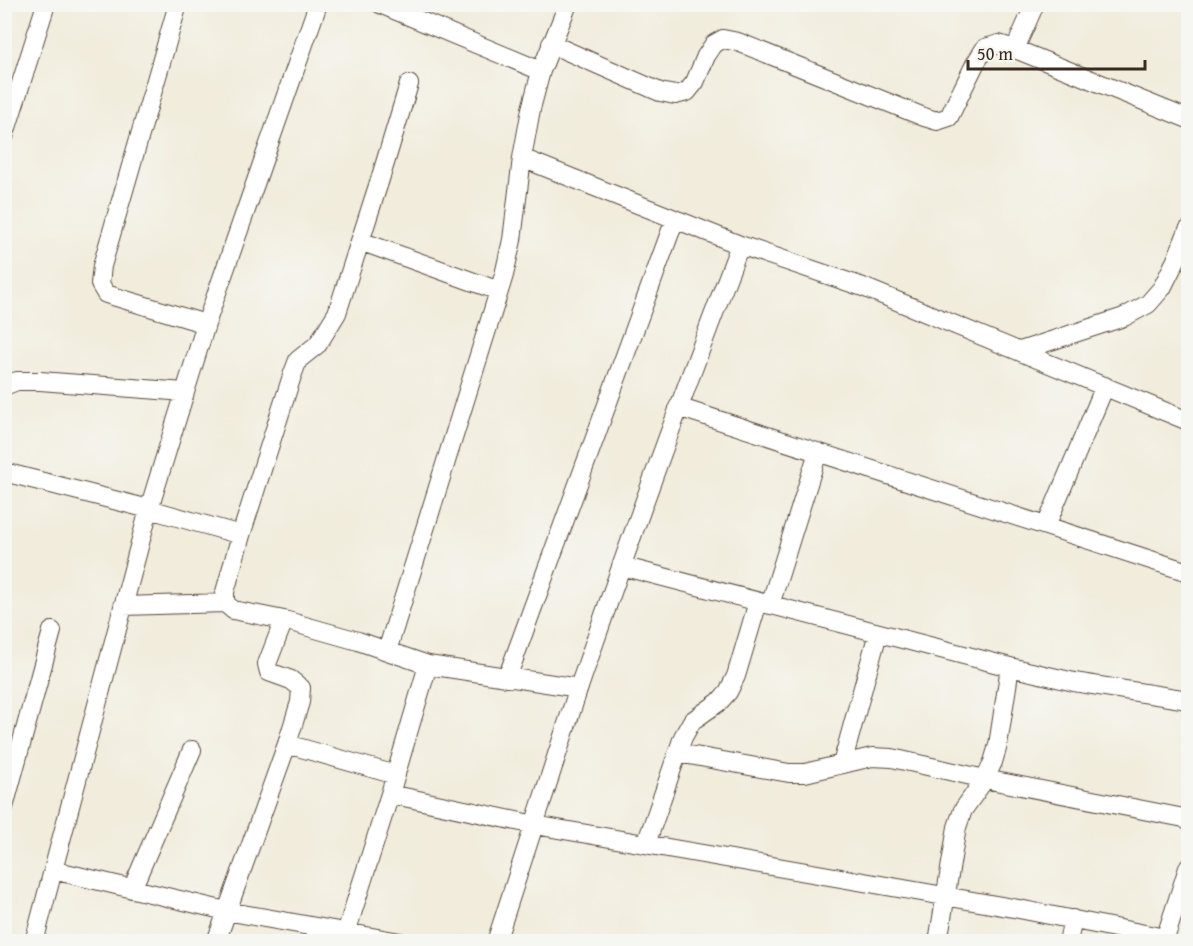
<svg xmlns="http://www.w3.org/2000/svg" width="1193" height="946" viewBox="0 0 1193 946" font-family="'Gentium Book Plus',serif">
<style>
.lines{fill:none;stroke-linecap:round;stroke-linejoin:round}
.minor-casing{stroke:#56473a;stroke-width:20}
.minor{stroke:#fff;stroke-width:18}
</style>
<rect width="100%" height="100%" fill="#f6f6f2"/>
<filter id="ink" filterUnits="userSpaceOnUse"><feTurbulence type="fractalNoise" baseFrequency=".0167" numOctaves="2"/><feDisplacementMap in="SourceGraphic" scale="12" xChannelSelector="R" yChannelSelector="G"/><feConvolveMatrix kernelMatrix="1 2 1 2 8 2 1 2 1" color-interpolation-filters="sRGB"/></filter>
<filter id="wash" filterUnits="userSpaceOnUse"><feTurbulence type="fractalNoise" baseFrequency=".008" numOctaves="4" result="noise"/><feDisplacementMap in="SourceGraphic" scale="24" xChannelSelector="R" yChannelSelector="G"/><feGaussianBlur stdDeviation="1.35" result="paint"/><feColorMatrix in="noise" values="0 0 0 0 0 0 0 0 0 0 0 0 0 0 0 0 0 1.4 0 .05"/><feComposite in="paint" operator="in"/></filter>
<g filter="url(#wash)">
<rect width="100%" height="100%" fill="#f1ecdb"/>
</g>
<g filter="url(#ink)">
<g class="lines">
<g class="minor-casing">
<path id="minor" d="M178,4L102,266L100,284L106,294L206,324
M380,4L541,71
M551,44L660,92L675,95L687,92L695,82L706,56L714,44L723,39L738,42L924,117L937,121L949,117L975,64L985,48L999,44L1015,49L1188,119
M1015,49L1035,4
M409,84L382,173L337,313L318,344L298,360L292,376L241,535L225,592V603L233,610L284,620L358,641L428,665L579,688
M4,137L46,4
M522,158L740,245L863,287L1188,421
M360,241L499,291
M1020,351L1124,317L1148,304L1162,288L1176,260L1188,230
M4,386L17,381H40L185,392
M678,407L1188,572
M4,472L149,509L241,535
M1046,526L1105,386
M621,566L1010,667L1074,682L1188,700
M770,605L818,452
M123,606L225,603
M387,651L504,275L512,240L522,158L531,109L541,71L568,4
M507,678L675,219
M287,744L396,775
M678,753L789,773H805L872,757L892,758L985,779L1184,818L1188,821
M842,764L878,633
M390,794L535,825L1019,909L1165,938
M4,807L52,631
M646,844L683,737L692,721L719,702L728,692L736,676L758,602
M53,870L226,911L400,942
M132,889L192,750
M34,942L149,509L206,324L318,4
M216,942L287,744L300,702L301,688L291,680L269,672L267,664L284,620
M343,942L390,794L428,665
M496,942C524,857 551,772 579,687C630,539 684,391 740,245
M938,942L957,827L963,810L985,779L993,762L998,745L1010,667
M1068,942L1073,919
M1164,942L1188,868"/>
</g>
<use href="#minor" class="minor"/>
</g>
</g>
<rect width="1193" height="946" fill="none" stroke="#f6f6f2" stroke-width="24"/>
<path d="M968 60v9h177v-9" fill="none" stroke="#3b2a1e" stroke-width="3"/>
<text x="977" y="60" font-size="18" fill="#3b2a1e" stroke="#f6f6f2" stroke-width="4.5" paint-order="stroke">50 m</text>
</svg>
